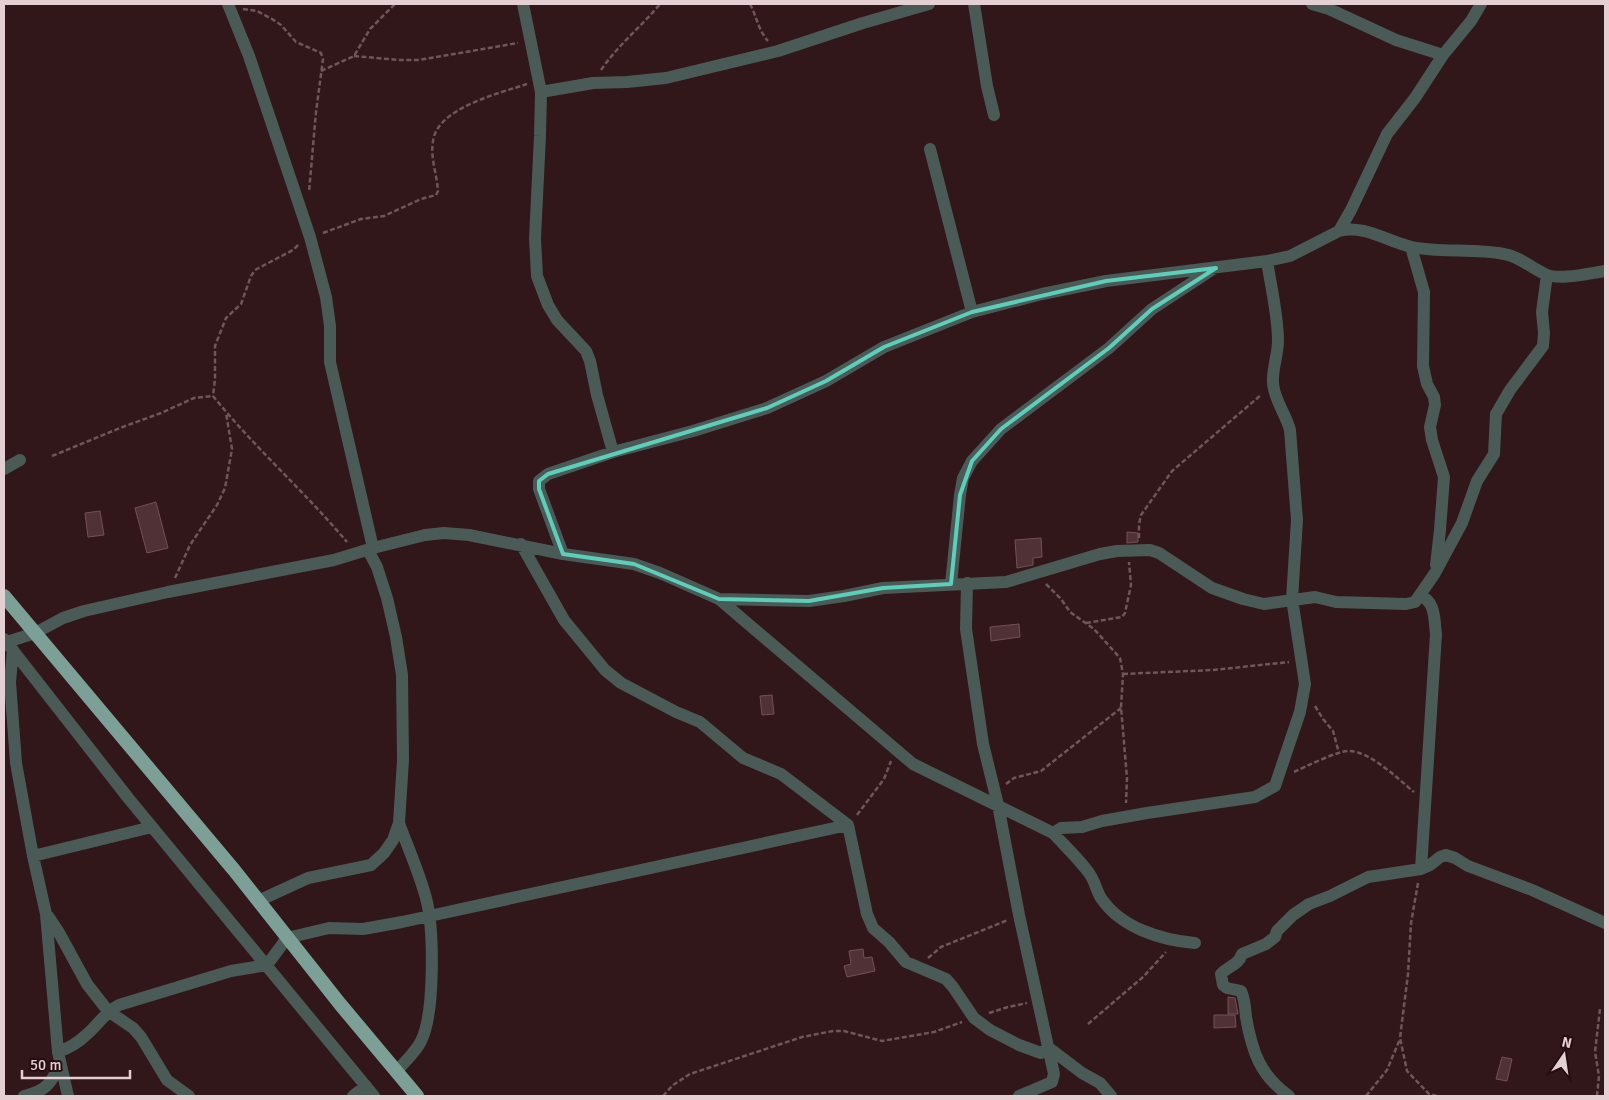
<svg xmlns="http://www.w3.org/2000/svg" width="1609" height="1100" viewBox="0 0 1609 1100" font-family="Signika,sans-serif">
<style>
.building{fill:#503236;stroke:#735156}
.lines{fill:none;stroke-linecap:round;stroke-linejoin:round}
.path{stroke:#6f565a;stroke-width:2.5;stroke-dasharray:5 2.5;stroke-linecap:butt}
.minor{stroke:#4a5a56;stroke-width:12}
.trunk{stroke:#7ca097;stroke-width:14}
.marked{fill:none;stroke:#5dceb9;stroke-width:4;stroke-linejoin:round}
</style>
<rect width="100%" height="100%" fill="#31161a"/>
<path class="building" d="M156,502L168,548L147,553L135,508Z
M100,511L104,535L88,537L85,513Z
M1127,532L1138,533V542L1127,543Z
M1041,538L1042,557L1033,558V565L1017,568L1015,540Z
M1019,624L1020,637L991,641L990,627Z
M772,695L774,714L762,715L760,696Z
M863,949L864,958L872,957L875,971L847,977L844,966L851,964L849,951Z
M1228,997L1235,998L1238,1014H1228Z
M1214,1015H1235L1236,1027L1214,1028Z
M1502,1057L1512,1059L1507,1081L1496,1079Z"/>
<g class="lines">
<path class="path" d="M750,4C757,17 758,30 768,41
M243,9L257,11L272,19L281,25L296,42L321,53L323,59L316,112L309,192
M354,56L399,60H419L518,43
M601,70C618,45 641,27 660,4
M321,71L354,56L370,29L395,4
M323,233L361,219L384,216L421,199L436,195L438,191C437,175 430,157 433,141C437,108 500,93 527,84
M298,245L293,250L255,270L251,276L241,304L226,318L215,346V379L213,396C254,447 304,491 347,542
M52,456L120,428L161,413L194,398L213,396
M1139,538V524L1141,515L1172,471L1261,395
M175,578L190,545L217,505L225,488L232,449L226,413
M1046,584L1061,599L1070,612L1094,629L1120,658L1123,674L1121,707L1127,778L1126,803
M1086,623L1122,617L1125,613L1131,585L1129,562
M1123,674L1213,670L1289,662
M1315,706L1323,719L1333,731L1339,753
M1294,772C1305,767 1337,751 1348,751C1369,750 1398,779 1414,792
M1006,784L1014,778L1041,771L1121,708
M857,815L884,779L891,761
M1418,883L1411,923L1408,974L1400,1038L1407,1071L1429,1094L1437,1096
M928,958L941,947L1008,920
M989,1013L1008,1007L1027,1003
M1088,1024L1143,977L1166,952
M663,1096L673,1085L690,1074L802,1037L833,1031H844L882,1041L934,1032L962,1022
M1366,1096L1387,1070L1400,1039
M1597,1096L1599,1076L1595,1052L1600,1009"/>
<path class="minor" d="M228,4L249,56L310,237L326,297L330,326V362L373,548
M523,4L541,92L540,136L535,238L537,276L548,305L557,320L586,351L590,361L597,395L613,452
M974,4L987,86L994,115
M1312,4L1329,9L1396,40L1443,55
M541,92L593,83L627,82L666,78L778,51L863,23L929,4
M930,149L972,312
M1339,231L1351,210L1387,134L1415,98L1443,55L1471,21L1481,4
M1411,247L1424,292L1423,366L1427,384L1434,397L1435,405L1430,427L1432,440L1444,477L1440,530L1436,565
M4,469L20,460
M521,544L564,620L605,670L621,683L676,712L700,722L743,758L781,774L848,825L867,914L873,928L889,942L906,962L946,979L953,987L974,1018L990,1030L1019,1045L1041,1053L1049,1048L1082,1073L1100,1083L1111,1096
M563,554L539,489V481L548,474L613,452L693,431L767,408L826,381L884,347L972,312L1042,294L1106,281L1267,261L1290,256L1339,231C1364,224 1388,242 1412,247C1442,253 1473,248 1504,254C1519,256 1531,268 1545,274C1559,281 1590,273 1605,271
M967,583L966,629L983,744L998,805L1019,915L1054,1074L1052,1082L1019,1096
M951,584L960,495L963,478L972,461L1001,429L1109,348L1152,309L1213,269
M1420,596C1436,601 1434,620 1436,634L1421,869
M719,599L809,601L844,596L883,588L1006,582L1100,554L1117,551L1150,550L1159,553L1212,588L1243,599L1264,604L1315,597L1336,602L1406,604L1415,602L1435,573L1462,523L1477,481L1494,454L1496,414L1510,390L1543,346L1544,333L1542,312L1547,275
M4,639L129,799L374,1096
M4,645L7,642L35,633L63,618L84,611L168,592L334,560L373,548L425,535L444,533L469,535L563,554L634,564L660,573L719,599L913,764L1053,833L1061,828L1082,827L1102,821L1147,813L1255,797L1275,786L1300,712L1305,684L1292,599L1297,520L1290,430C1286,414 1274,400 1273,383C1272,369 1278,355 1278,341C1278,315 1271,287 1267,261
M13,650L10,682L16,763L33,856L46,914L58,1052L68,1096
M1053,833C1065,846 1079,859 1089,873C1095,881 1096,890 1101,898C1121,928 1161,940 1195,943
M33,856L152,827
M258,901L308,878L371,865L384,853L393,840L399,823L403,760L402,675L396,637L387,598L377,567L368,550
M48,916L58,931L87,984L108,1011L133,1028L141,1037L167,1080L189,1096
M58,1052C69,1048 78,1043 86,1035C99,1024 104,1013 119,1005L231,971L267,965L287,938L329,928L363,929L402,922L848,825
M397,1071C405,1061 416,1052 421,1041C435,1014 434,928 426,898C419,872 408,848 399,823
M24,1096C46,1091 52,1083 60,1063
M353,1096L366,1086
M1289,1096C1260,1075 1252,1052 1246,1017C1245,1007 1245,1000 1241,991L1227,988L1223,985L1221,974C1229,965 1238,966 1242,954L1266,944L1275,937L1277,931L1293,915L1309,904L1330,896L1368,877L1421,869L1430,865L1440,857L1446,855L1455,858L1468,866L1532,890L1605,923"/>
<path class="trunk" d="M4,596L234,870L340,1004L417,1096"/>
</g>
<path class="marked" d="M1216,268L1152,309L1109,348L1001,429L972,461L960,495L951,584L883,588L809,601L719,599L634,564L563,554L539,489V481L548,474L767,408L826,381L884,347L972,312L1106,281Z"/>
<rect width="1609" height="1100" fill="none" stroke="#e4d0d2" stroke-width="10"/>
<g transform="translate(1564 1055) rotate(13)" stroke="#270c11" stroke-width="4" paint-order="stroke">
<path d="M0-4L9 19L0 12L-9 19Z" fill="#e4d0d2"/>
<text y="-8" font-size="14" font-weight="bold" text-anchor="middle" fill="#e4d0d2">N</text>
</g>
<path d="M22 1070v8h108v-8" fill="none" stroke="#e4d0d2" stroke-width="2.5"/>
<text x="30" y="1070" font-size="15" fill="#e4d0d2" stroke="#270c11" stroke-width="4" paint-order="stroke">50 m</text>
</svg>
